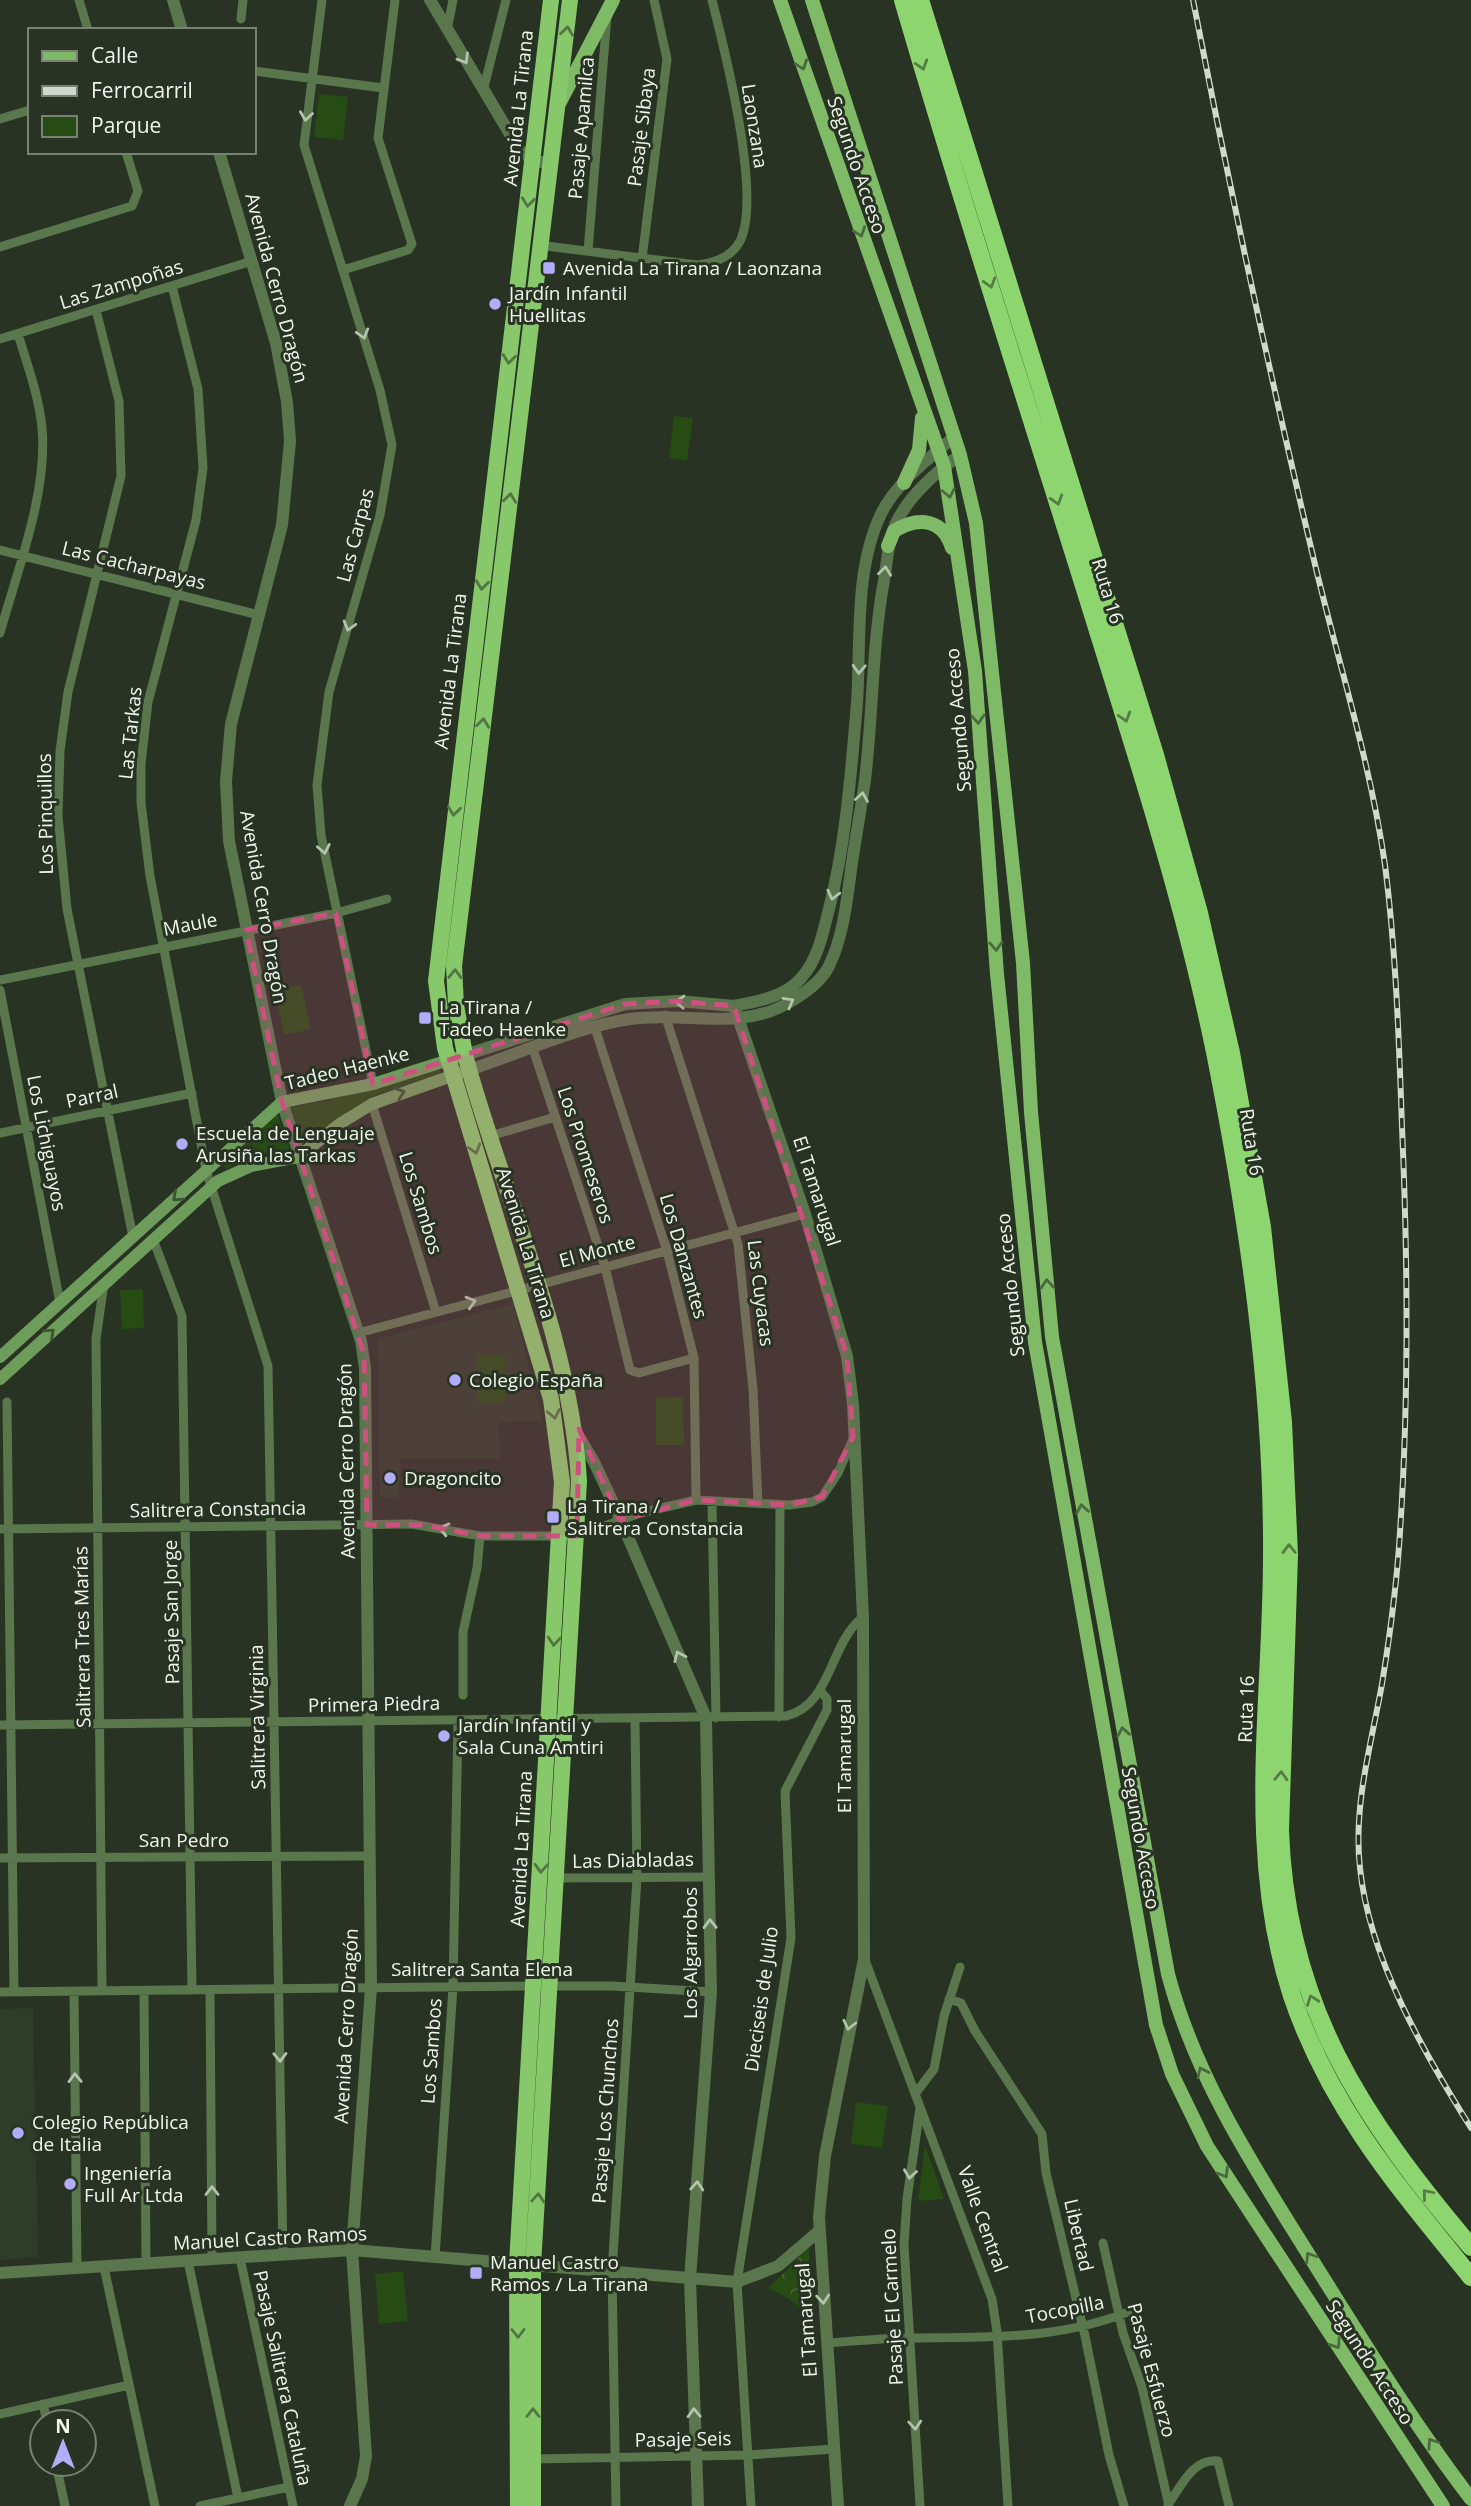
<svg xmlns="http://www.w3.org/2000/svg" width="1471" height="2506" viewBox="0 0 1471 2506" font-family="'Open Sans',sans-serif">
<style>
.built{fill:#2e3d28}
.green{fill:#264b13}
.park{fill:url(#park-crowns)}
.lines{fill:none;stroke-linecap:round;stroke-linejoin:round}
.minor{stroke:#59764d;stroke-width:9}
.tertiary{stroke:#59764d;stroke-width:12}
.secondary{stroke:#6e9d5b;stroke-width:12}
.primary{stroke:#7fbb66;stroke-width:14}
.trunk{stroke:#86c86a;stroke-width:16}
.motorway{stroke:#8dd66f;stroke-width:18}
.rail-casing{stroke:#d1d9ce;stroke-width:6}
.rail{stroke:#283323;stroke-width:3.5;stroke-dasharray:10;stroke-linecap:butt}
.oneway{stroke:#527643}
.oneway2{stroke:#b3c3ac}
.oneway3{stroke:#4b693e}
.oneway4{stroke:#557c45}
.oneway5{stroke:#3d5334}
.marked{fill:#cd507f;fill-opacity:0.2;stroke:#cd507f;stroke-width:5;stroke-dasharray:14 9;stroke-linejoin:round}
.poi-dot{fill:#b3adf9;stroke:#283323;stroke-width:2.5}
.labels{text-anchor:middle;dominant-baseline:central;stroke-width:6;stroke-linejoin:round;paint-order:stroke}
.street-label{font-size:19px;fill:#eff7ec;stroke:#283323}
.poi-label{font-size:19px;fill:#eff7ec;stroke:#283323;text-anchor:start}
</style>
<defs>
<pattern id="park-crowns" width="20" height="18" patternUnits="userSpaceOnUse" patternTransform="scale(1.75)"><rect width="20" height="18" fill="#264b13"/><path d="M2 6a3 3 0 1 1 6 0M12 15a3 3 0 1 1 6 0" fill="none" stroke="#466636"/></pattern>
</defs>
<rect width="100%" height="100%" fill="#283323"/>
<path class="built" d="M513,1304L542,1421L499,1422L500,1459H400L399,1497H380L378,1339Z
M33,2008L38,2257L0,2260V2009Z"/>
<path class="green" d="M319,94L348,97L343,140L314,137Z
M674,416L693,418L687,461L669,458Z
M301,985L311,1029L284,1035L275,990Z
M438,1067L441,1074L373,1096L302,1144L290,1107L326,1101Z
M277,1113L290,1150L252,1155L227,1169L223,1165Z
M143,1289L144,1328L122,1329L120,1290Z
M477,1355H505V1402L477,1403Z
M683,1397L684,1445H656V1398Z
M856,2102L888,2106L882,2148L851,2144Z
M925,2145L944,2199L918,2201Z
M403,2271L408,2321L379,2324L375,2274Z"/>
<path class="park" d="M808,2240L815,2324C801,2307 788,2296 768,2288L797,2260Z"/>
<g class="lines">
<path class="minor" d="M79,0L88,30
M322,0L304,145L380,390L392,445L380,515L329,692L317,785L321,835L373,1084
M241,19L243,0
M447,30L453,0
M254,71L383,88
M483,91L506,0
M0,119L30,110
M538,245L697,265C715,263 733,257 741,239C761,192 725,51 712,0
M0,247L132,206L138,191L126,152
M588,251L607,16
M642,259L667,59L654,0
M343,270L408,250L412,244L378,138L395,0
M172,286L198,389L203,468L196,520L148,702L141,764V803L150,876L206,1170L268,1366L283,2255
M96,310L119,401L121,476L68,692L60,751L58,816L67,909L133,1237
M0,339L252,261
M0,550L259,615
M0,633C17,571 48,493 42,428C39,396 27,364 18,334
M0,980L336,913L387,899
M0,990L60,1303
M665,1015L738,1244L753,1389L758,1503
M595,1028L667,1251L694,1358L696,1500
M533,1049L605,1267L630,1370L639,1373L694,1358
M372,1104L436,1312
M0,1133L192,1093
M490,1136L555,1117
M153,1239L182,1316L192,1990
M358,1333L805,1214
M7,1402L14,1992
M712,1501L716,1718
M0,1529L412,1524L480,1536H577L640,1513L696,1500L789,1505L812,1502L822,1497L838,1473L853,1439
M463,1695V1632L477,1568L480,1536
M779,1717L780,1505
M0,1725L786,1716C832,1705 829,1643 863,1617
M0,1858L369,1856
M556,1878L709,1877
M865,1960L992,2299L997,2332L1008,2506
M210,1990L212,2259
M102,1991L96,1339L104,1283
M144,1991L146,2264
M0,1992L526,1986H612L711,1992
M74,1992L77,2269
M949,1999L961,2003L975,2031L1042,2134L1046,2173L1085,2336L1109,2455L1124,2506
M915,2094L934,2069L944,2016L960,1967
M920,2108L907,2199L904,2245L920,2506
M1103,2243L1123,2333L1142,2387L1169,2506
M435,2257L453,1987L458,1721
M240,2258L293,2506
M188,2261L238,2498
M104,2267L155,2506
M827,2343C856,2341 885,2338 914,2338C990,2337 1066,2340 1137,2308
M43,2404L47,2422
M0,2414L129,2385
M533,2459L748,2455L834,2449
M56,2464L65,2506
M1168,2505C1181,2486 1193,2458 1218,2461L1229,2506
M200,2506L289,2487
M616,2506L612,2272L637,1878L635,1719
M751,2506L737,2282L791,1938L785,1791L827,1710V1699L820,1690"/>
<path class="tertiary" d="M173,0L182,30
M430,0L519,149L533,161L551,163
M219,152L276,343L287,402L290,441L282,525L231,724L226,781L229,841L282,1102L361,1341L365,1368L371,1988L352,2250L366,2456L362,2479L350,2506
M734,1006C754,1002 778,998 794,985C817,966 822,936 829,909C846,843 851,772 857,703C861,643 854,570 881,514C896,483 928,459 954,437
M465,1055L625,1004L678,1001L734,1006L805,1214L847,1356L853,1404L863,1617L864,1959L825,2156L819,2217L838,2506
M469,1070C518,1054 580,1026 630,1019C684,1011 741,1032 790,1002C805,993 821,982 829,966C844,935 847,898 852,863C856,836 861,808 865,780C873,713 872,646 884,580C888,560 887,542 896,523C909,496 936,472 960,455
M575,1430L594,1462L615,1507L706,1718L711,1992L690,2279L698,2506
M0,2273L352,2250L737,2282L778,2266L819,2231"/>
<path class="secondary" d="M0,1357L282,1102L373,1084L455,1058
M0,1379L218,1181L251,1166L298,1157L341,1123L372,1104L460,1073"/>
<path class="primary" d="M780,0L944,466L975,671L997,974L1035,1342L1156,2025L1172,2074L1207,2146L1443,2506
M812,0L960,455L976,523L1023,963L1031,1112L1052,1337L1168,1974C1197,2083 1258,2173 1317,2268C1366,2346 1415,2426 1471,2499
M560,102L613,0
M904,483L919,450L922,418
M888,546L894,531C919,516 943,519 952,548"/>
<path class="trunk" d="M518,2506L517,2264L562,1482L551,1399L445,1048L436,981L551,0
M533,2506V2266L579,1481C571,1338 502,1193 465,1055L456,1005L454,966L570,0"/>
<path class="motorway" d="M903,0C963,207 1030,412 1094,618C1139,763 1186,908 1216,1057C1248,1220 1273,1389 1272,1556C1272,1703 1245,1853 1292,1996C1330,2108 1398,2187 1471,2277
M920,0L1155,755L1199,913L1231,1053L1262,1227L1283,1422L1289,1555L1280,1830C1286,2005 1362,2118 1471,2247"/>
<g class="rail-casing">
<path id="rail" d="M1193,0C1229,186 1269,371 1313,556C1337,659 1370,760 1385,865C1396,952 1399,1040 1402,1127C1408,1263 1409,1397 1400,1532C1397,1582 1390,1635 1382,1684C1371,1745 1353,1806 1360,1868C1369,1958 1424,2053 1471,2128"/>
</g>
<use href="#rail" class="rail"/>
</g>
<defs><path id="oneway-chevron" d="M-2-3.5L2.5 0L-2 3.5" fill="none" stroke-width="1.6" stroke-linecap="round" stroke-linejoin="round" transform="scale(1.75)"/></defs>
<g class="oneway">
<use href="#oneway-chevron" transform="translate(567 31) rotate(-83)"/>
<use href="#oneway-chevron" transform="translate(528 202) rotate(97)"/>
<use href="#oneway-chevron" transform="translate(509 359) rotate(97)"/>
<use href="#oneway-chevron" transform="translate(510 498) rotate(-83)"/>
<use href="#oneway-chevron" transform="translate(482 585) rotate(97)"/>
<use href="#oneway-chevron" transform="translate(483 723) rotate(-83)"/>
<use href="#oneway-chevron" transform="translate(454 811) rotate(97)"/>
<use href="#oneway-chevron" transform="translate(455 974) rotate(-89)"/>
<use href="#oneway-chevron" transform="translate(475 1149) rotate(73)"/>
<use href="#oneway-chevron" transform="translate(554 1414) rotate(79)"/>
<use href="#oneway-chevron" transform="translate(554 1641) rotate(94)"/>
<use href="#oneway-chevron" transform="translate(541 1868) rotate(93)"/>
<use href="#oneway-chevron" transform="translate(538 2198) rotate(-86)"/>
<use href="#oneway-chevron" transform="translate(518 2333) rotate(90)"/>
<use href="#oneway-chevron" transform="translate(533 2413) rotate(-90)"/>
</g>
<g class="oneway2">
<use href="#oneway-chevron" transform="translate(464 59) rotate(59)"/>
<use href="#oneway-chevron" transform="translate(306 116) rotate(98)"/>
<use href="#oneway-chevron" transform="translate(363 334) rotate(73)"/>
<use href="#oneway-chevron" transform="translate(885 571) rotate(-83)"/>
<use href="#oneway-chevron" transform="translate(349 626) rotate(106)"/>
<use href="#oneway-chevron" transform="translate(859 669) rotate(93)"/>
<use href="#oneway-chevron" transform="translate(862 797) rotate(-81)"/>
<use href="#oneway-chevron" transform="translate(324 849) rotate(79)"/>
<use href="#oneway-chevron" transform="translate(833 895) rotate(104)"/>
<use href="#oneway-chevron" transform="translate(680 1002) rotate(-177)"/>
<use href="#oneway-chevron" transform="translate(789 1002) rotate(-29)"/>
<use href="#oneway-chevron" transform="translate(471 1302) rotate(-16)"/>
<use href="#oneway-chevron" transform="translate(444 1529) rotate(-166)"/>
<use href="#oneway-chevron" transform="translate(679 1656) rotate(-114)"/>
<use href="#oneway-chevron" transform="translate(710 1924) rotate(-91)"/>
<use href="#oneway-chevron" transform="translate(849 2025) rotate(103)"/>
<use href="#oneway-chevron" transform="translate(280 2057) rotate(89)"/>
<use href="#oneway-chevron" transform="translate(75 2078) rotate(-91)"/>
<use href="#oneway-chevron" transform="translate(910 2174) rotate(98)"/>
<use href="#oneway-chevron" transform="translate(697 2186) rotate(-86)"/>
<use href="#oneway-chevron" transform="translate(212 2191) rotate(-90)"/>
<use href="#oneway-chevron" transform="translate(823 2299) rotate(85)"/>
<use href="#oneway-chevron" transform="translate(694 2413) rotate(-92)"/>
<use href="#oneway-chevron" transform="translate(915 2425) rotate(86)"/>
</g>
<g class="oneway3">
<use href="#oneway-chevron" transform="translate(802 65) rotate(71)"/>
<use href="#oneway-chevron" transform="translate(860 232) rotate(71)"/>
<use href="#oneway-chevron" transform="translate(949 493) rotate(79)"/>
<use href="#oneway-chevron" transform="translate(978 719) rotate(87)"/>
<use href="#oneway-chevron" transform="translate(996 946) rotate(87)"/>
<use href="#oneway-chevron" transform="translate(1047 1284) rotate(-95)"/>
<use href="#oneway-chevron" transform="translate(1082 1509) rotate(-100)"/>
<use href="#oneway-chevron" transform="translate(1123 1732) rotate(-100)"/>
<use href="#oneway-chevron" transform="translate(1202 2072) rotate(-115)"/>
<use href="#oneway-chevron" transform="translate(1224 2173) rotate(59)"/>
<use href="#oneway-chevron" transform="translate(1310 2257) rotate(-122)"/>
<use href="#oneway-chevron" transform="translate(1336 2344) rotate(57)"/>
<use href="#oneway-chevron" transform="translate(1432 2443) rotate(-124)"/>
</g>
<g class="oneway4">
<use href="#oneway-chevron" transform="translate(922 65) rotate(73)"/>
<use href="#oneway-chevron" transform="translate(990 283) rotate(73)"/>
<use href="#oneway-chevron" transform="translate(1057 500) rotate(73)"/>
<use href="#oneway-chevron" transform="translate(1125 717) rotate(73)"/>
<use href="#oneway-chevron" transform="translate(1289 1549) rotate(-91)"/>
<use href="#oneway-chevron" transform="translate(1281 1776) rotate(-88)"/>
<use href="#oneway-chevron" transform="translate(1312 2000) rotate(-110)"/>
<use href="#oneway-chevron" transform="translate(1427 2194) rotate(-130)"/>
</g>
<g class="oneway5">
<use href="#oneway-chevron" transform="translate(400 1093) rotate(-19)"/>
<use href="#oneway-chevron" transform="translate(177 1197) rotate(138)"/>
<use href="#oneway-chevron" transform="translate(50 1333) rotate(-42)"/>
</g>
<path class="marked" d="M336,913L373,1084L625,1004L678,1001L734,1006L847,1356L853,1437L822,1497L789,1505L696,1500L620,1520L579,1429L577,1536H480L424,1525H367L364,1355L282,1102L246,930Z"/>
<g class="poi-dot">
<rect x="542" y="261" width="14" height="14" rx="3.5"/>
<circle cx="495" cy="304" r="7"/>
<rect x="418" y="1011" width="14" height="14" rx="3.5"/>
<circle cx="182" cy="1144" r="7"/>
<circle cx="455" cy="1380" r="7"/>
<circle cx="390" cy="1478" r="7"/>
<rect x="546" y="1510" width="14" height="14" rx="3.5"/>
<circle cx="444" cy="1736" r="7"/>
<circle cx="18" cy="2133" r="7"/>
<circle cx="70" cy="2184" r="7"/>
<rect x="469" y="2266" width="14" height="14" rx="3.5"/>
</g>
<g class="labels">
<g class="street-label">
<text transform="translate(518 108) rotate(-84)">Avenida La Tirana</text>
<text transform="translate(755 126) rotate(81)">Laonzana</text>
<text transform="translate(641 127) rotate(-83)">Pasaje Sibaya</text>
<text transform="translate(581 128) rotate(-85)">Pasaje Apamilca</text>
<text transform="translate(857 165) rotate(71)">Segundo Acceso</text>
<text transform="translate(121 284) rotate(-17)">Las Zampoñas</text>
<text transform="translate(277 288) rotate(75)">Avenida Cerro Dragón</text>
<text transform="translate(355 535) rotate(-75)">Las Carpas</text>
<text transform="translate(134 565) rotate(14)">Las Cacharpayas</text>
<text transform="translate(1108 591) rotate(73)">Ruta 16</text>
<text transform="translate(450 671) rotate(-83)">Avenida La Tirana</text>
<text transform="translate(958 720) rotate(-95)">Segundo Acceso</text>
<text transform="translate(130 733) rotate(-84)">Las Tarkas</text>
<text transform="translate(45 814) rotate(-91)">Los Pinquillos</text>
<text transform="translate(264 907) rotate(80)">Avenida Cerro Dragón</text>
<text transform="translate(190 924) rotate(-11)">Maule</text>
<text transform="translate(347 1068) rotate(-14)">Tadeo Haenke</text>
<text transform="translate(92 1096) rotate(-12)">Parral</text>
<text transform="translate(1252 1142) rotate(81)">Ruta 16</text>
<text transform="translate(47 1143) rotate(79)">Los Lichiguayos</text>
<text transform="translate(586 1155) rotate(72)">Los Promeseros</text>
<text transform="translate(817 1191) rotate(72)">El Tamarugal</text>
<text transform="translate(421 1203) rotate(73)">Los Sambos</text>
<text transform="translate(526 1243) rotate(73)">Avenida La Tirana</text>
<text transform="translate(597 1251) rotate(-15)">El Monte</text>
<text transform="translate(684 1256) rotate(74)">Los Danzantes</text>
<text transform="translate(1010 1285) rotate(-96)">Segundo Acceso</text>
<text transform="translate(761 1293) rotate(83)">Las Cuyacas</text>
<text transform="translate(346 1461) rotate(-91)">Avenida Cerro Dragón</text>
<text transform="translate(218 1509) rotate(-1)">Salitrera Constancia</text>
<text transform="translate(171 1612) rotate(-91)">Pasaje San Jorge</text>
<text transform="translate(82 1637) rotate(-91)">Salitrera Tres Marías</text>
<text transform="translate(374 1704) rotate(-1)">Primera Piedra</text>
<text transform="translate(1246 1709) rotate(-88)">Ruta 16</text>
<text transform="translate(257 1717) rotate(-91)">Salitrera Virginia</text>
<text transform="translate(844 1756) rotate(-90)">El Tamarugal</text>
<text transform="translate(1141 1838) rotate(80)">Segundo Acceso</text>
<text x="184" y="1840">San Pedro</text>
<text transform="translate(521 1849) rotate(-87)">Avenida La Tirana</text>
<text transform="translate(633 1860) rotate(-1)">Las Diabladas</text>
<text transform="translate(690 1953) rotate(-90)">Los Algarrobos</text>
<text x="482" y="1969">Salitrera Santa Elena</text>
<text transform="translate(761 1999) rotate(-82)">Dieciseis de Julio</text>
<text transform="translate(346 2026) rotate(-87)">Avenida Cerro Dragón</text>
<text transform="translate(431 2051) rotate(-86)">Los Sambos</text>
<text transform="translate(605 2111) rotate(-86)">Pasaje Los Chunchos</text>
<text transform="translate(983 2219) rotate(70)">Valle Central</text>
<text transform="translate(1079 2235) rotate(77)">Libertad</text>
<text transform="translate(270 2238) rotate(-3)">Manuel Castro Ramos</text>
<text transform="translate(892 2307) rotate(-93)">Pasaje El Carmelo</text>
<text transform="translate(1065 2309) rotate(-11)">Tocopilla</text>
<text transform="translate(806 2320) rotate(-94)">El Tamarugal</text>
<text transform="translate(1370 2362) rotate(57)">Segundo Acceso</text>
<text transform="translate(1152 2370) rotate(75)">Pasaje Esfuerzo</text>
<text transform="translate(283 2378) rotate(78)">Pasaje Salitrera Cataluña</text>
<text transform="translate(683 2439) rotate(-1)">Pasaje Seis</text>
</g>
<g class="poi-label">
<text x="563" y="268">Avenida La Tirana / Laonzana</text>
<text x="509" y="293">Jardín Infantil<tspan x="509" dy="22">Huellitas</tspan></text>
<text x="439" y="1007">La Tirana /<tspan x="439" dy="22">Tadeo Haenke</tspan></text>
<text x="196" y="1133">Escuela de Lenguaje<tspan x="196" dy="22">Arusiña las Tarkas</tspan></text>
<text x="469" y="1380">Colegio España</text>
<text x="404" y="1478">Dragoncito</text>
<text x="567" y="1506">La Tirana /<tspan x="567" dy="22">Salitrera Constancia</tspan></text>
<text x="458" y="1725">Jardín Infantil y<tspan x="458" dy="22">Sala Cuna Amtiri</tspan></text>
<text x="32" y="2122">Colegio República<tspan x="32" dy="22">de Italia</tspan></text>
<text x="84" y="2173">Ingeniería<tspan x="84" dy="22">Full Ar Ltda</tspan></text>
<text x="490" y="2262">Manuel Castro<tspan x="490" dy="22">Ramos / La Tirana</tspan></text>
</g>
</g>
<rect x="28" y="28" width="228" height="126" fill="#283323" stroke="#788173" stroke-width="2"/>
<rect x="42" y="51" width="35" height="10" fill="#7fbb66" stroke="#788173" stroke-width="2"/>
<text x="91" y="63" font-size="21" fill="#eff7ec">Calle</text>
<rect x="42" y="86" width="35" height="10" fill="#d1d9ce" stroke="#788173" stroke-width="2"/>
<text x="91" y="98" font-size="21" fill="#eff7ec">Ferrocarril</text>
<rect x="42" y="116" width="35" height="21" fill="#264b13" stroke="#788173" stroke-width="2"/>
<text x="91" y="133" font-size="21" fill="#eff7ec">Parque</text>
<g transform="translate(63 2443)"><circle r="33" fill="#283323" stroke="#788173" stroke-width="2"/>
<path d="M0-5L12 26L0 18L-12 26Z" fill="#b3adf9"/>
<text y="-10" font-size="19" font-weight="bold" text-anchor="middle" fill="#eff7ec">N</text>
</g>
</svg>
